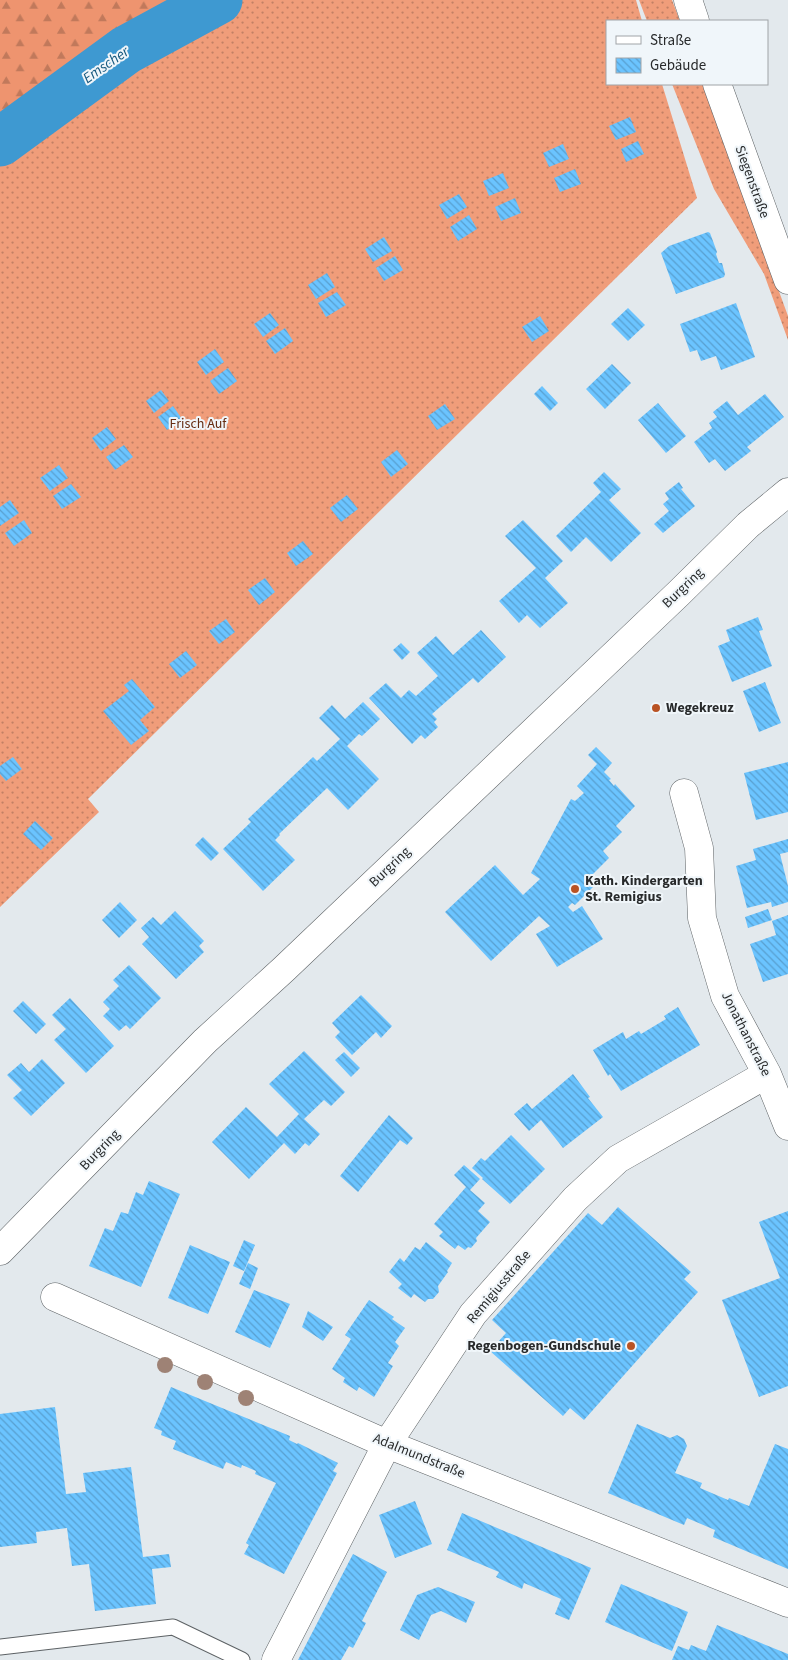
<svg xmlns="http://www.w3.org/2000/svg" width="788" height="1660" viewBox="0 0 788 1660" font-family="'Source Sans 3',sans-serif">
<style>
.grass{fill:url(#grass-dots)}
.forest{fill:url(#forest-firs)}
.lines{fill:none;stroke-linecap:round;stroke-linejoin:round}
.river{stroke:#3e99d1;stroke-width:49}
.building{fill:url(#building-back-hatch)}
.lane-casing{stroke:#5d6265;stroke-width:17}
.street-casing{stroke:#5d6265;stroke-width:29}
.secondary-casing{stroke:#5d6265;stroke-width:29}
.lane{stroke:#fff;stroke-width:15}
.street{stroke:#fff;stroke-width:28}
.secondary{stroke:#fff;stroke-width:28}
.tree{fill:#9e8275}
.poi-dot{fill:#b95324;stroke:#f0f6fa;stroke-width:2}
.labels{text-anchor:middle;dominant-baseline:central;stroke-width:4;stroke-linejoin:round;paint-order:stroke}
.street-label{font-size:14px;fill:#282a2b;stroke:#f0f6fa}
.park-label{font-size:14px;fill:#662d13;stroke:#f0f6fa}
.poi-label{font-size:14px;font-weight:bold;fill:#282a2b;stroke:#f0f6fa;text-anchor:start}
.water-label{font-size:15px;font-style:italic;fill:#16597f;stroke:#f0f6fa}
</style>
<defs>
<pattern id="grass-dots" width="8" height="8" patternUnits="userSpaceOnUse" patternTransform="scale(1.25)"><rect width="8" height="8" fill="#f09d7a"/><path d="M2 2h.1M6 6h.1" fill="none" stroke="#c28064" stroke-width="1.8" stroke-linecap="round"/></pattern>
<pattern id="forest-firs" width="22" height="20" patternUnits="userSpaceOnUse" patternTransform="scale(1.25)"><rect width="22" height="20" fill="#ee946f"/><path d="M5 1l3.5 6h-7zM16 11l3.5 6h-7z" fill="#c1795b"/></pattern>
<pattern id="building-back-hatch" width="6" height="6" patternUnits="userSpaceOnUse" patternTransform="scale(1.25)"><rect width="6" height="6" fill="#6bc4ff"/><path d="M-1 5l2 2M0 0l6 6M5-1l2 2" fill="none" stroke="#589fcf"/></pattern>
</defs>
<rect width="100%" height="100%" fill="#e3e9ed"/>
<path class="grass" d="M218,0H636L642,21H607V84H662L697,198L88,799L99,812L0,907V142L126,50Z
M639,0H672L680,21H647Z
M672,84H703L788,316V340L764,274L714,189Z"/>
<path class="forest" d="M0,0H218L126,50L0,142Z"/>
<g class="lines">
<path class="river" d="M0,142L126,50L218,0"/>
</g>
<path class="building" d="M630,117L636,132L616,140L609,126Z
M638,141L644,154L626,162L621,149Z
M563,144L569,159L549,167L543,153Z
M575,169L581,184L560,192L554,178Z
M503,173L509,188L489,196L483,181Z
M459,194L467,207L447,219L439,205Z
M515,198L521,213L501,221L495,207Z
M469,215L477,229L458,241L450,227Z
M708,232L710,233L717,252L716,254L719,263H722L725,274L724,277L676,294L661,253L669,246Z
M384,237L392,251L373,262L365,249Z
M395,256L403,270L384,281L376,268Z
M327,273L335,287L316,299L308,285Z
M337,292L346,305L326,317L318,303Z
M736,303L755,357L721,370L716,356L701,361L697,350L690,352L680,324Z
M628,308L645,325L628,341L611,324Z
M270,313L279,325L263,337L254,324Z
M540,316L549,331L532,342L522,327Z
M285,328L293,341L275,354L266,341Z
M215,349L224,362L206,375L197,362Z
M612,364L631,383L605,409L586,389Z
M228,368L237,381L219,394L210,381Z
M542,386L558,403L550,411L534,394Z
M161,390L169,401L154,413L146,401Z
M765,394L784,417L747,447L751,451L725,471L715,459L709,463L694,442L712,428L709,423L717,417L713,412L727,401L738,415Z
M658,403L686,436L666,453L638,420Z
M445,404L455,419L437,430L428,416Z
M173,406L182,419L167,430L158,417Z
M107,427L116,439L101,451L92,438Z
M124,445L133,457L115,470L106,457Z
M397,450L408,464L391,477L381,462Z
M59,465L68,478L50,491L40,478Z
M604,472L621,489L609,500L641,533L611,562L586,537L571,552L556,536L601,492L593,483Z
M679,482L683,488L681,489L695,506L663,533L654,524L669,511L663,504L669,499L665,493Z
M71,484L81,497L62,509L53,496Z
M347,495L358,509L341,522L330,508Z
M10,500L19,513L0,526V507Z
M24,520L32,533L14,546L5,533Z
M523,520L563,561L545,578L568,603L540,628L527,615L519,623L499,601L536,568L505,536Z
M303,541L313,554L296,566L287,553Z
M265,578L275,592L259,605L248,590Z
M758,617L763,630L759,631L772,666L732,682L718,646L730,641L726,630Z
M226,619L235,632L219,644L209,631Z
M481,630L506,657L478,683L473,678L432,714L437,719L434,722L438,727L425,739L421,735L412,744L369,698L386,683L401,698L409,690L416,696L438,676L417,653L436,636L453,655Z
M401,643L410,652L402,660L393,650Z
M186,651L197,665L180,678L169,664Z
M132,679L155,707L140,720L149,731L131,745L103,711L129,691L124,685Z
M765,682L781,723L759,732L743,691Z
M363,702L380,719L362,736L359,734L347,746L379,779L348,810L327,788L279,834L280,835L275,840L295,860L263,891L223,849L251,822L248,819L313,757L317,761L340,739L319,718L332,705L345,719Z
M596,747L612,763L604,772L611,779L609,780L614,786L615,784L635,806L616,826L622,832L603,851L609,858L589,878L595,885L575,905L572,903L568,907L573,912L582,906L603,939L557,967L536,934L550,926L539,916L491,961L445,912L495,865L523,895L540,879L531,873L571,799L575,801L584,793L577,786L597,764L588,755Z
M13,757L22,769L6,781L0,774V766Z
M788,762V812L756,820L744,773Z
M35,821L53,838L41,850L23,834Z
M203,837L219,853L211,861L195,845Z
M788,839V852L780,854L788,886V902L772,907L771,902L747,908L736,866L756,860L753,849Z
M120,902L137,920L119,938L102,920Z
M768,909L772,920L748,928L745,917Z
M175,911L204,941L199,946L204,952L176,979L142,944L149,937L141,928L153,917L161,925Z
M788,915V974L763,982L750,944L776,935L772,921Z
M129,965L161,998L130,1029L126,1025L119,1031L103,1016L110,1009L103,1002L119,986L113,980Z
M361,995L392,1026L381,1038L376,1032L352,1055L335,1037L340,1032L332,1023Z
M70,998L114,1046L86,1073L54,1040L66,1029L52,1015Z
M23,1001L46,1024L36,1034L13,1011Z
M678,1007L700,1045L621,1091L610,1074L608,1076L593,1050L623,1032L626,1039L639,1031L641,1034L666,1019L664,1016Z
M304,1051L345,1092L331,1106L324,1100L304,1119L320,1134L309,1146L305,1143L295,1154L284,1143L249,1179L212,1142L246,1107L277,1137L299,1114L269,1084Z
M344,1052L360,1068L351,1077L335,1060Z
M42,1059L65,1083L31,1116L13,1098L22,1090L7,1075L21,1063L29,1072Z
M573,1074L590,1097L588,1098L603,1117L563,1148L541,1120L529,1131L514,1114L527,1103L532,1109Z
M389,1115L413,1138L407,1145L400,1140L358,1192L340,1176Z
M511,1135L545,1169L510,1204L482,1179L483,1178L472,1168L481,1158L485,1161Z
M464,1165L480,1179L470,1190L485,1203L478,1211L490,1222L476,1238L477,1241L471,1248L468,1247L465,1250L458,1245L455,1249L439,1236L443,1232L434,1224L466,1187L454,1175Z
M149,1181L180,1194L141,1287L89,1266L105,1228L113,1231L121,1212L128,1214L136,1192L143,1195Z
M618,1207L691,1272L684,1279L698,1292L584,1420L570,1408L563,1416L490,1351L506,1333L492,1320L588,1213L602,1225Z
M788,1211V1386L759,1397L722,1300L780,1278L759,1222Z
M244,1240L255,1245L244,1271L233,1266Z
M426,1242L452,1263L447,1271L448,1272L438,1286L439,1292L433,1299H428L425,1302L414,1294L411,1298L398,1288L402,1284L389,1272L400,1258L404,1262L415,1247L420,1250Z
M190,1245L230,1262L208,1314L168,1298Z
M248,1263L258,1268L250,1289L239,1284Z
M254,1290L290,1304L270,1348L235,1332Z
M369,1300L394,1317L392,1319L405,1328L395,1342L399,1346L388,1363L393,1366L374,1397L359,1387L357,1391L343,1382L345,1378L332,1369L351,1339L345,1335Z
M308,1311L333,1327L323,1341L302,1327Z
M171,1387L290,1436L289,1440L297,1444L298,1443L338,1463L333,1471L337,1473L284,1574L244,1554L249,1545L246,1543L276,1483L255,1474L256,1471L242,1465L241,1468L226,1462L223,1469L173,1449L176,1441L161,1435L162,1431L154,1428Z
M55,1407L66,1494L86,1492L83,1473L131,1467L143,1557L169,1554L171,1567L152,1569L156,1604L95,1611L89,1564L72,1566L67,1528L36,1532L37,1543L0,1547V1414Z
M637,1424L670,1438L677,1435L684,1439L687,1446L675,1473L702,1483L700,1488L728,1500L729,1498L749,1506L775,1444L788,1449V1569L713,1537L715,1530L687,1518L684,1525L608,1493Z
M415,1501L432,1544L395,1558L379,1515Z
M462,1513L591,1568L569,1620L555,1614L561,1599L524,1583L522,1589L496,1577L499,1572L447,1550Z
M353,1554L387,1572L362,1621L366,1623L353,1648L349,1646L341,1660H298Z
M621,1584L688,1612L672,1651L605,1622Z
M438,1587L475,1602L466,1623L441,1611L431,1615L419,1640L400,1630L417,1595Z
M717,1625L788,1654V1660H672L678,1646L689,1650L691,1645L706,1651Z"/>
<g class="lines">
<g class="lane-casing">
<path id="lane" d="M0,1647L173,1627L242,1660"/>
</g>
<g class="street-casing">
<path id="street" d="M688,0L695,21
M717,84L788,280
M684,793L699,848L702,918L725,996L767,1074L788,1126
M55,1297L387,1444L788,1603
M276,1660L387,1444L473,1314L575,1199L618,1159L767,1074"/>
</g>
<g class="secondary-casing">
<path id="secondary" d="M0,1251L205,1041L284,969L679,593L748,525L788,492"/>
</g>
<use href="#lane" class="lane"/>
<use href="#street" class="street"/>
<use href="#secondary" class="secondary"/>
</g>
<g class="tree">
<circle cx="165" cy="1365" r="8"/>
<circle cx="205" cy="1382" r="8"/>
<circle cx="246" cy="1398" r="8"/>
</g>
<g class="poi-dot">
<circle cx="656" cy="708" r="5"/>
<circle cx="575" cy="889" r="5"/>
<circle cx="631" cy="1346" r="5"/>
</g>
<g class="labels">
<g class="street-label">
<text transform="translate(752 182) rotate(70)">Siegenstraße</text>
<text transform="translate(683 588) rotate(-44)">Burgring</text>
<text transform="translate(390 867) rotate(-44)">Burgring</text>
<text transform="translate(746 1034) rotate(63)">Jonathanstraße</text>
<text transform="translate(100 1150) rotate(-46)">Burgring</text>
<text transform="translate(499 1287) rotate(-50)">Remigiusstraße</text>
<text transform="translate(419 1456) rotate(22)">Adalmundstraße</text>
</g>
<g class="park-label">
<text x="198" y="424">Frisch Auf</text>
</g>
<g class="poi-label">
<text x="666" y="708">Wegekreuz</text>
<text x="585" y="881">Kath. Kindergarten<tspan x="585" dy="16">St. Remigius</tspan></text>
<text x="621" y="1346" text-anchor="end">Regenbogen-Gundschule</text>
</g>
<g class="water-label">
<text transform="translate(106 65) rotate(-35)">Emscher</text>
</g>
</g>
<rect x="606" y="20" width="162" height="65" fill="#f0f6fa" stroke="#a0a4a7"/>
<rect x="616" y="36" width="25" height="8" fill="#ffffff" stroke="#a0a4a7"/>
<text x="650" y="45" font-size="15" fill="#282a2b">Straße</text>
<rect x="616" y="58" width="25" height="15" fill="url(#building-back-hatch)" stroke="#a0a4a7"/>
<text x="650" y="70" font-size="15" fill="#282a2b">Gebäude</text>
</svg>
